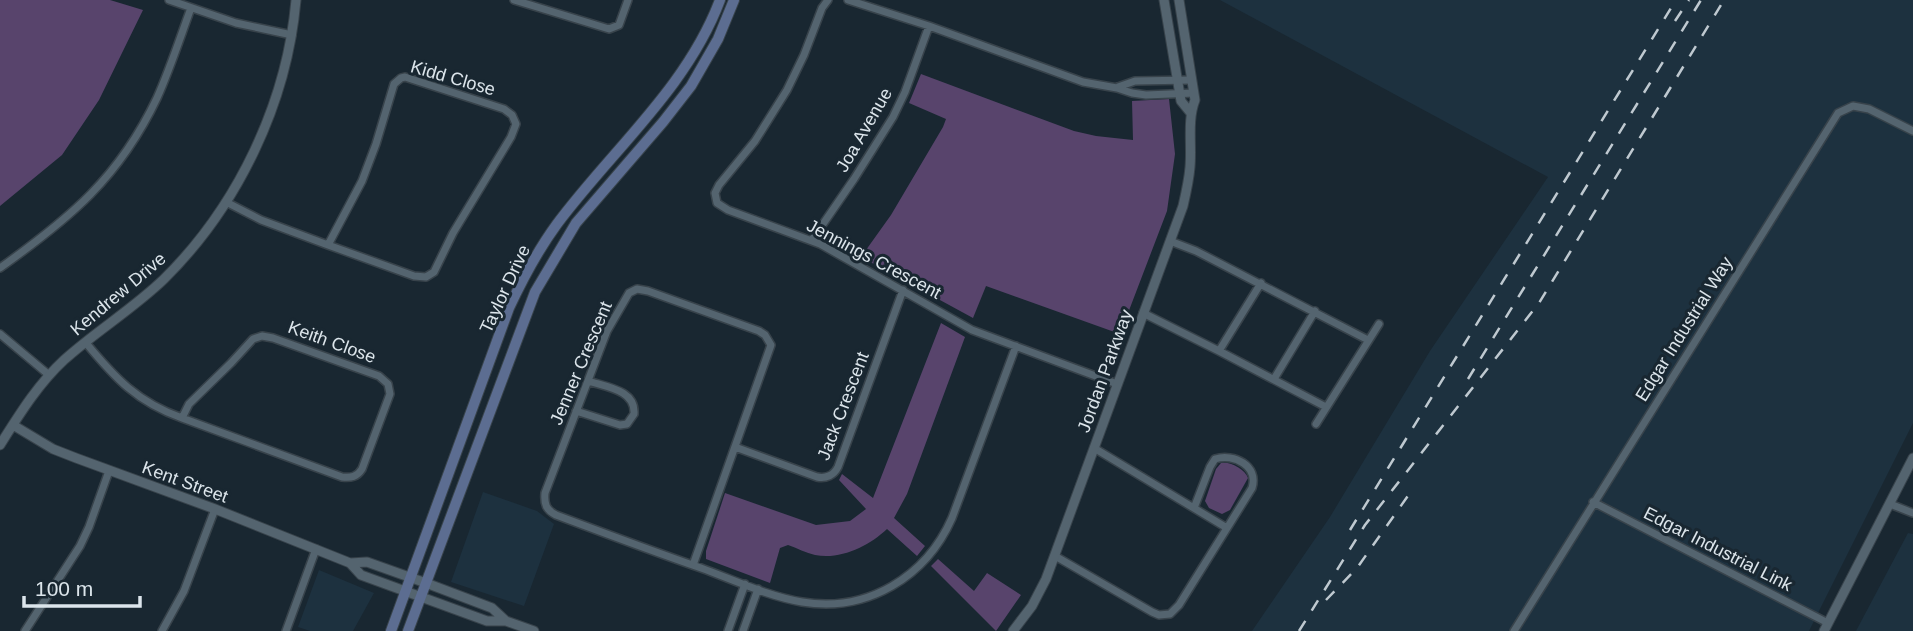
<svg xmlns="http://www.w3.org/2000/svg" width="1913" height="631" viewBox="0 0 1913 631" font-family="Arial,sans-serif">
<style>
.built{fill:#1d313f}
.green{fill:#58446c}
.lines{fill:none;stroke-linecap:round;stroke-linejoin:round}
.minor-casing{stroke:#38434b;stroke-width:10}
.tertiary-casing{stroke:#38434b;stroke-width:11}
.secondary-casing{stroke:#38434b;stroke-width:12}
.minor{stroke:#54646f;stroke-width:7}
.tertiary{stroke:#54646f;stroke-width:9}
.secondary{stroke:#5c6d91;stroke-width:10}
.rail{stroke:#bfc9d0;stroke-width:2.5;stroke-dasharray:12 12;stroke-linecap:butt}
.labels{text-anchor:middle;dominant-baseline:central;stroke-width:6;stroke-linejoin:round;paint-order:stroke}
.street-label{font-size:18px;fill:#dce5eb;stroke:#192731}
</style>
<rect width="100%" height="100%" fill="#192731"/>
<path class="built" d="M1220,0H1913V423L1809,631H1252L1330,517L1430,351L1548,177Z
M483,492L537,511L554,524L524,606L451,582Z
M1908,533L1913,534V631H1856Z
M319,570L374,593L353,631H310L298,627Z"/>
<path class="green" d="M0,0H110L143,10L99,100L62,155L0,206Z
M921,74L1074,131L1096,136L1133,140L1132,101L1169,99L1175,154L1167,211L1120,334L986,286L973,318L861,257L891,215L943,127L946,119L909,103Z
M941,323L965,337L907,494L894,518L925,546L917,556L887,529C869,546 841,560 815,555C806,553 797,548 788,545L780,548L770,583L706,559V551L725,493L816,525L850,521L866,509L839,480L842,474L873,498Z
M1221,463C1230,461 1245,469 1248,478L1230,510L1222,514L1209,508L1205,501L1216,469Z
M938,559L974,591L987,573L1021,595L996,631L931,566Z"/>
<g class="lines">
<g class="minor-casing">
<path id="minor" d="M169,0L236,23L292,35
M514,0L609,29L619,25L628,0
M828,0L822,8L804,55L787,90L755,141L719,185L715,193L717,203L728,210L820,244L972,330L1117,384
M848,0L929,26L1083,82L1117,88L1132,93L1146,95L1194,93
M405,77L504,109L512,115L516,124L511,137L453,233L434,272L426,277L414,276L328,245L362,181L376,144L394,84L401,78Z
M1118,87L1135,81L1192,80
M226,202L261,220L328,245
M812,240L854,179L893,117L905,92L929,26
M1170,241L1196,251L1368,340
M0,268C70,218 119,178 157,98C170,69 180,38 191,8
M1143,313L1219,351L1326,407
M0,334L49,375
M262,336L273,338L379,376L388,384L390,394L362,469C357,477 351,478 342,477L182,418L189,404L231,363L253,339Z
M86,343C115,378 137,402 182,418
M1219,351L1261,283
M1274,379L1315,311
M576,411L620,425L627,424L634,414C636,390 606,387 588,381
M1316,424L1379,324
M735,447L817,477C826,479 834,475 838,467L903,290
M1094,448L1227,528
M1593,502L1828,623
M1890,504L1913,513
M1055,556L1152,612L1159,615L1170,614L1179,605L1252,488C1259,466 1234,453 1215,459L1210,467L1194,508
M693,565L771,345L765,335L759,331L648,291L637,289L629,293L607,331L545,493C544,504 546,510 556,515C604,533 652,551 701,568C734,580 767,596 802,602C867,613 926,577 952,518L1016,346
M25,631L80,546L89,527L109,471
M162,631L184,591L215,509
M286,631L316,549
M728,631L745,584
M743,631L758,589
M1514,631L1838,113L1853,106L1869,109L1913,131"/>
</g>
<g class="tertiary-casing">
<path id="tertiary" d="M1164,0L1181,101L1190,112
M13,425L53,449L76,458L215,509L350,563L361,575L487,621H506L534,631
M0,445C19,415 38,384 64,360C96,331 133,309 164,279C238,206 287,103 296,0
M350,563L367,562L426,583L492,608L506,621
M1013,631L1032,606L1046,579L1183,206C1186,193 1189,180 1190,167C1192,145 1187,120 1195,100L1179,0
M1824,631L1913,458"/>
</g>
<g class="secondary-casing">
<path id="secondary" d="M391,631L509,308C523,278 538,250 557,224C612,150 687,88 720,0
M408,631L535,292L576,223L663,122L691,86L718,39L734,0"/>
</g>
<use href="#minor" class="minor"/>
<use href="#tertiary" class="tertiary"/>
<use href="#secondary" class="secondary"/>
<path class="rail" d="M1675,21L1689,0
M1468,379L1701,0
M1350,530L1676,0
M1326,600L1357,568L1410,493
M1299,631L1365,525L1539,303L1724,0"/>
</g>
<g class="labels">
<g class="street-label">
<text transform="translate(453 78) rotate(16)">Kidd Close</text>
<text transform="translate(864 130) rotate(-60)">Joa Avenue</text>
<text transform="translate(874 259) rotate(28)">Jennings Crescent</text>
<text transform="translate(505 289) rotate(-65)">Taylor Drive</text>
<text transform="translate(118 294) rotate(-40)">Kendrew Drive</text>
<text transform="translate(1684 329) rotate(-58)">Edgar Industrial Way</text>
<text transform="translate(332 342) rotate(20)">Keith Close</text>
<text transform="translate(581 363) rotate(-67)">Jenner Crescent</text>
<text transform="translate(1105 371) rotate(-70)">Jordan Parkway</text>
<text transform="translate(843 406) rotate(-69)">Jack Crescent</text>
<text transform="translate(185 482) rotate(20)">Kent Street</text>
<text transform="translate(1718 549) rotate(27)">Edgar Industrial Link</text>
</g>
</g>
<path d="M24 596v10h116v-10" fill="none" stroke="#dce5eb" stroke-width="3.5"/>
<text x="35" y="596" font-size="21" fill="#dce5eb" stroke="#192731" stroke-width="5" paint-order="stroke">100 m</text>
</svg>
